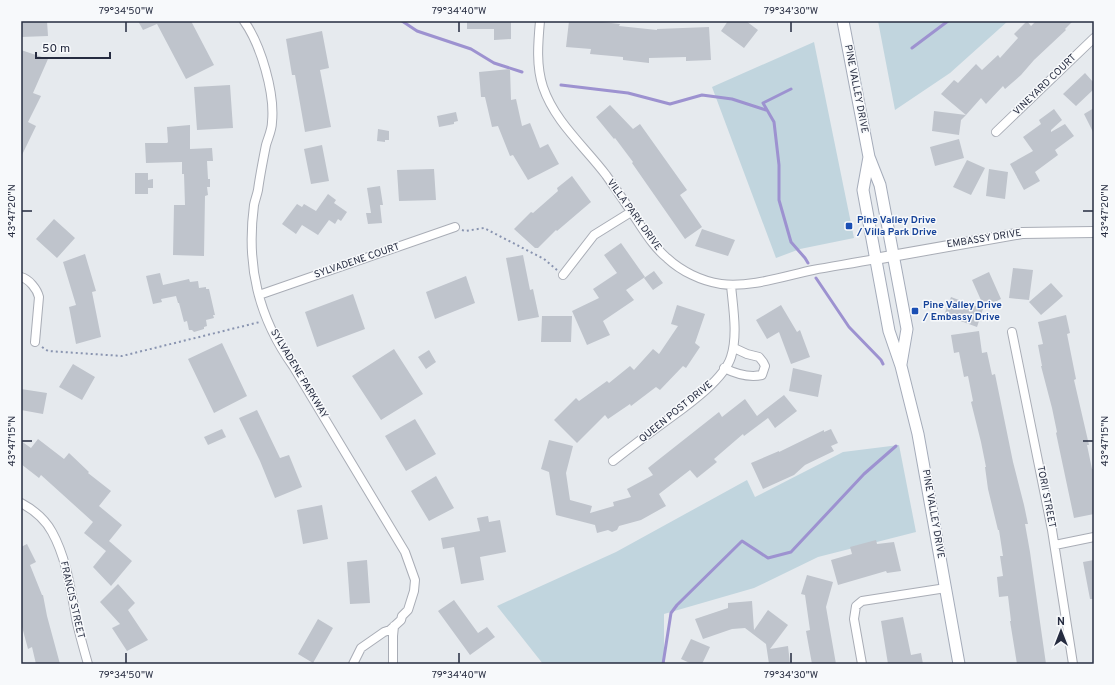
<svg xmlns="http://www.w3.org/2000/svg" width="1115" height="685" viewBox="0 0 1115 685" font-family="Overpass,sans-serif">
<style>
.green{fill:#c1d5de}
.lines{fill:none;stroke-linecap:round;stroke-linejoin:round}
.stream{stroke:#9d92d0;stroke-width:3}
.building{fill:#bfc4cc}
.minor-casing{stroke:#a9adb6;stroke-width:10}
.tertiary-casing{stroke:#a9adb6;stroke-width:12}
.secondary-casing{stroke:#a5acba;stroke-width:13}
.path{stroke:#8994b0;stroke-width:2;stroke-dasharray:2 3;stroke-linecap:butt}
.minor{stroke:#fff;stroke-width:8}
.tertiary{stroke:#fff;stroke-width:10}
.secondary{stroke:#fff;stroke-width:11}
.ticks{fill:none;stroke:#262c40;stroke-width:1.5}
.transit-dot{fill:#1a4fb4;stroke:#f7f9fb;stroke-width:1.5}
.labels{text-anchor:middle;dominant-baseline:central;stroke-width:3;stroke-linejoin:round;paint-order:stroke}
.street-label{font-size:10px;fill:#262c40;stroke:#f7f9fb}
.transit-label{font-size:10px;font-weight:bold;fill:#164399;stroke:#f7f9fb;text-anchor:start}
.neatline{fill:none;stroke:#262c40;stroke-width:1.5}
.ticks-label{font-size:10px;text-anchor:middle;fill:#262c40}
</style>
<rect width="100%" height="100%" fill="#e6eaee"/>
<path class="green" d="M878,21H1008L950,73L895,110Z
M814,42L854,238L800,249L776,258L712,87Z
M899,445L916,532L818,557L754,588L664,614V664H543L497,606L616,552L747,480L755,497L843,452Z"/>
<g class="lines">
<path class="stream" d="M402,21L417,31L471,49L494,63L522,72
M912,48L948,21
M561,85L628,93L670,104L702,95L732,99L766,110
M791,89L763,103L774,122L779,165V200L791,242L805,258L808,263
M816,278L849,327L881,360L883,364
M663,664L671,613L677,605L742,541L768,558L791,552L864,474L896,446"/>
</g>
<path class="building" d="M21,21H47L48,36L21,37Z
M138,21H191L214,65L186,79L157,24L143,30Z
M467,21H511V39L494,40V29H467Z
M569,21H593L620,24L619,26L657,30V29L709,27L711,60L686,61V57L649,58V63L623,60V57L590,54L591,49L566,47Z
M728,21H746L758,30L744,48L721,31Z
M1027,21L1031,26L1036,21H1073L1065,29L1066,30L1034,60L1021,75L1005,89L1003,86L986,104L981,98L966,115L941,94L954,80L958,83L976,64L982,70L998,55L1000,58L1018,38L1014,34Z
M322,31L329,68L320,70L331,127L305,132L295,75H292L286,39Z
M21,50L48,59L33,93L41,96L28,122L36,126L21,157Z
M510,69L511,100L516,99L522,126L530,123L540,148L548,144L559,164L528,180L513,155L510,156L498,126L492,127L485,97H481L479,72Z
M1085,73L1094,83V89L1076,106L1063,94Z
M230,85L233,128L197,130L194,87Z
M610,105L633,129L640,124L687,190L680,195L702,227L685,239L632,163L633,162L615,138L614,139L596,117Z
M1094,108V134L1084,114Z
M1054,109L1062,120L1051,130V132L1065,124L1074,136L1055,150L1058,155L1035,172L1040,181L1024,190L1010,164L1033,151L1023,137L1041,124L1039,120Z
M934,111L966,115L961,120L959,135L932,131Z
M456,112L458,121L454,122V124L439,127L437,116Z
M190,125V149L212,148L213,161H207L208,179H210V187H207L208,195L205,196L204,256L173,255L174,205H185L184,174H182V162L146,163L145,143H167L168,142L167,127Z
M378,129L389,131V140H385V142L377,141Z
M959,139L964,158L935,166L930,147Z
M322,145L329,181L311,184L304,149Z
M967,160L985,168L971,195L953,187Z
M434,169L436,200L399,201L397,170Z
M989,169L1008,172L1005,199L986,196Z
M135,173H148V180L153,179V188H148V194H135Z
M572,176L591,202L557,231L556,230L538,248H535L514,229L531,212L533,213L558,191L557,188Z
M380,186L383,205H380L382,223L368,224L366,213H371L367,188Z
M328,194L336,200L334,203L347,212L341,221L338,219L335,224L329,220L318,235L302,225L296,234L282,224L297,204L302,207L304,204L316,211Z
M54,219L75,238L57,258L36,239Z
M702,229L735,240L728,256L695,246Z
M621,243L645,277L626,290L634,300L603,321L610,335L587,345L572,311L599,298L593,289L617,273L604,255Z
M85,254L96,291L92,292L101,337L76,344L69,307L76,305L63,262Z
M523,255L530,290L533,289L539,317L518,321L506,258Z
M1013,268L1033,270L1029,300L1009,298Z
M654,271L663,283L653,290L644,278Z
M989,272L1001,299L984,307L972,280Z
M160,273L163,285L189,279L190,282L198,281L199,288L206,287V289H209L215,315H213L214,318L206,320L207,326L204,327V329L194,332L192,330H189L187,321L184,322L179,303H178L176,296L161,299L162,302L153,304L146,276Z
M466,276L475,303L435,319L426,292Z
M1051,283L1063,296L1041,315L1029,302Z
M353,294L365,329L317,347L305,312Z
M951,297L983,309L977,327L944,315Z
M677,305L705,314L695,343L700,347L686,368L683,366L660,390L656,387L631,406L630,404L608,419L605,415L577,443L554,420L576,398L579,401L607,381L609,383L630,366L634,370L653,349L659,354L678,326L671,324Z
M781,305L797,332L800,330L810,357L791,364L779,332L767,339L756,320Z
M1066,315L1070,333L1067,334L1076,379L1074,380L1089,445H1087L1092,469H1094V514L1074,518L1056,433L1057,432L1052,408L1041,366H1042L1038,345L1043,344L1038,322Z
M542,316H572L571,342H541Z
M979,331L982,353L987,352L992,375L995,374L1013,462L1024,505L1028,524H1025L1030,552L1046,664H1017L1010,621H1011L1008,596L999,597L997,577L1003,576L1000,556H1003L999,530H998L988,489L985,467H986L981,442L971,402L973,401L968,376L964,377L959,352L954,353L951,335Z
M222,343L247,396L214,413L188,359Z
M394,349L423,394L381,420L352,376Z
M429,350L436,362L426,369L418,357Z
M73,364L95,377L82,400L59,387Z
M793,368L822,375L818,397L789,391Z
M21,389L47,393L43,414L21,410Z
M784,395L797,411L775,428L768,418L744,436L743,434L714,459L717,462L697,478L690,470L659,494L666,506L641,520L619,526L617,530L612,532L608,530L597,533L595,525L556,515L549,472L541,469L549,440L573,446L566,473L570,500L592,506L590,513L614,506L613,502L631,497L627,489L653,475L648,468L719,412L722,417L745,399L757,416Z
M257,410L280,458L289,455L302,487L275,498L260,461L239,418Z
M415,419L436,454L406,471L385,436Z
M222,429L226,437L208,445L204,437Z
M831,429L838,443L831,446L834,451L805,465L794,475L763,489L751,463L779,451V452L824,430V432Z
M38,439L64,459L69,453L89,472L88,473L111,491L99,506L122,525L109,541L132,561L111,586L93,567L106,551L84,533L93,522L41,475L39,478L21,464V441L31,448Z
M436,476L454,508L429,521L411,491Z
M322,505L328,539L303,544L297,510Z
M488,516L489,522L500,520L506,552L480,557L484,580L461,584L454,547L443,549L441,538L480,531L477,518Z
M876,540L877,544L894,542L901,571L887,573L886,571L838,585L831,560L852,554L850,547Z
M27,544L36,562L30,565L42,595H43L47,616L60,664H36L32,647L28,649L21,623V547Z
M367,560L370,603L350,604L347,562Z
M1094,560V599H1090L1083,562Z
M807,575L833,582L826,607L836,664H812L806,631L810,630L805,595L801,594Z
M118,584L135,603L128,610L148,640L127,651L112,628L120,624L100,602Z
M454,600L478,633L487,627L495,637L470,655L438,611Z
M752,601L754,630L768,610L788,625L770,649L788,646L790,664H769L766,644L745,628L732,629L703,639L695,619L728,608V603Z
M903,617L911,655L921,653L923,664H888L881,621Z
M318,619L333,628L313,663L298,654Z
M691,639L710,647L702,664H692L681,659Z"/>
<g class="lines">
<g class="minor-casing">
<path id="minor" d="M244,21C261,45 275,93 272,122C272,130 268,138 266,145C263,160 260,175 258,190C257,195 255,200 254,205C246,265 258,317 293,366L405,552L415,580L414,591L408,610L402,616L401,620L390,630L384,632L361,648L353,664
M540,21C538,43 536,66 543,87C555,122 584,146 606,175C618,192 629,208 640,225C648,237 656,249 667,258C681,271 701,281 721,284C749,288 785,276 813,270C834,266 855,263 875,259
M996,132L1094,38
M563,275L594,235L631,212
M21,277C29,279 37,289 39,297L35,342
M259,295L455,227
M1012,332L1052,530L1073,664
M724,368C736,374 748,378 762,375L765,366L763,362L759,357L747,354L734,348
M613,461C631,447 648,434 666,421C685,407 724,380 731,357C738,335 733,308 731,285
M21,503C34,510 45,519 52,532C67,559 71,592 77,623C80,636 84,650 88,664
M1055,545L1094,537
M393,664V636L394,626
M862,664L854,619L856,606L862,601L946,588"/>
</g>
<g class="tertiary-casing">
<path id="tertiary" d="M875,259L1022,233L1094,232"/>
</g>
<g class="secondary-casing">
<path id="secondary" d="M843,21L869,157L880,185L907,329L901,364
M869,157L863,190L889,331L901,366L918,434L959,664"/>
</g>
<path class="path" d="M462,230L465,231L484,228L544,259L557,270
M42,347L48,351L122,356L260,322"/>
<use href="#minor" class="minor"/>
<use href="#tertiary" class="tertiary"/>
<use href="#secondary" class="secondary"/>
</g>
<path class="ticks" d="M126,22V32M459,22V32M791,22V32M22,211H32M1083,211H1093M22,441H32M1083,441H1093M126,653V663M459,653V663M791,653V663"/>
<g class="transit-dot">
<rect x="845" y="222" width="8" height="8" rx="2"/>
<rect x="911" y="307" width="8" height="8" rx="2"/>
</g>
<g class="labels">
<g class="street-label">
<text transform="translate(1045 85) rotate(-44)">VINEYARD COURT</text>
<text transform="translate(856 89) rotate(79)">PINE VALLEY DRIVE</text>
<text transform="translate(634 215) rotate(54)">VILLA PARK DRIVE</text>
<text transform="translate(984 239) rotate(-9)">EMBASSY DRIVE</text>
<text transform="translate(357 261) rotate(-19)">SYLVADENE COURT</text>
<text transform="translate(299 374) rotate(59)">SYLVADENE PARKWAY</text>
<text transform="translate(676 412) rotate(-39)">QUEEN POST DRIVE</text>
<text transform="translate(1046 497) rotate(79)">TORII STREET</text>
<text transform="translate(933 514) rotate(80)">PINE VALLEY DRIVE</text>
<text transform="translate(72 600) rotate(77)">FRANCIS STREET</text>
</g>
<g class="transit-label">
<text x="857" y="220">Pine Valley Drive<tspan x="857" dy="12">/ Villa Park Drive</tspan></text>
<text x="923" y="305">Pine Valley Drive<tspan x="923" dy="12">/ Embassy Drive</tspan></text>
</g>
</g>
<rect width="1115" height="685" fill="none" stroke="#f7f9fb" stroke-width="44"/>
<g transform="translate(1061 631)" stroke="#f7f9fb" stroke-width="3" paint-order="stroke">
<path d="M0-3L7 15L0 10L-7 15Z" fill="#262c40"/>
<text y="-6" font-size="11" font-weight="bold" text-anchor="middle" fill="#262c40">N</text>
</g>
<path d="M36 52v6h74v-6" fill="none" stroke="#262c40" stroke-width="2"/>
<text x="42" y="52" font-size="12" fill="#262c40" stroke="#f7f9fb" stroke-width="3" paint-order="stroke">50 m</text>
<rect x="22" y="22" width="1071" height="641" class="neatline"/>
<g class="ticks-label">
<text x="126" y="14">79°34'50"W</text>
<text x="459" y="14">79°34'40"W</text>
<text x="791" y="14">79°34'30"W</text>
<text transform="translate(11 211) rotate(-90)" y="4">43°47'20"N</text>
<text transform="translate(1104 211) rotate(-90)" y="4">43°47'20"N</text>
<text transform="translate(11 441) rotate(-90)" y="4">43°47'15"N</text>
<text transform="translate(1104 441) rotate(-90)" y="4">43°47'15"N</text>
<text x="126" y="678">79°34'50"W</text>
<text x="459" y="678">79°34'40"W</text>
<text x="791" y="678">79°34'30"W</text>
</g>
</svg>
